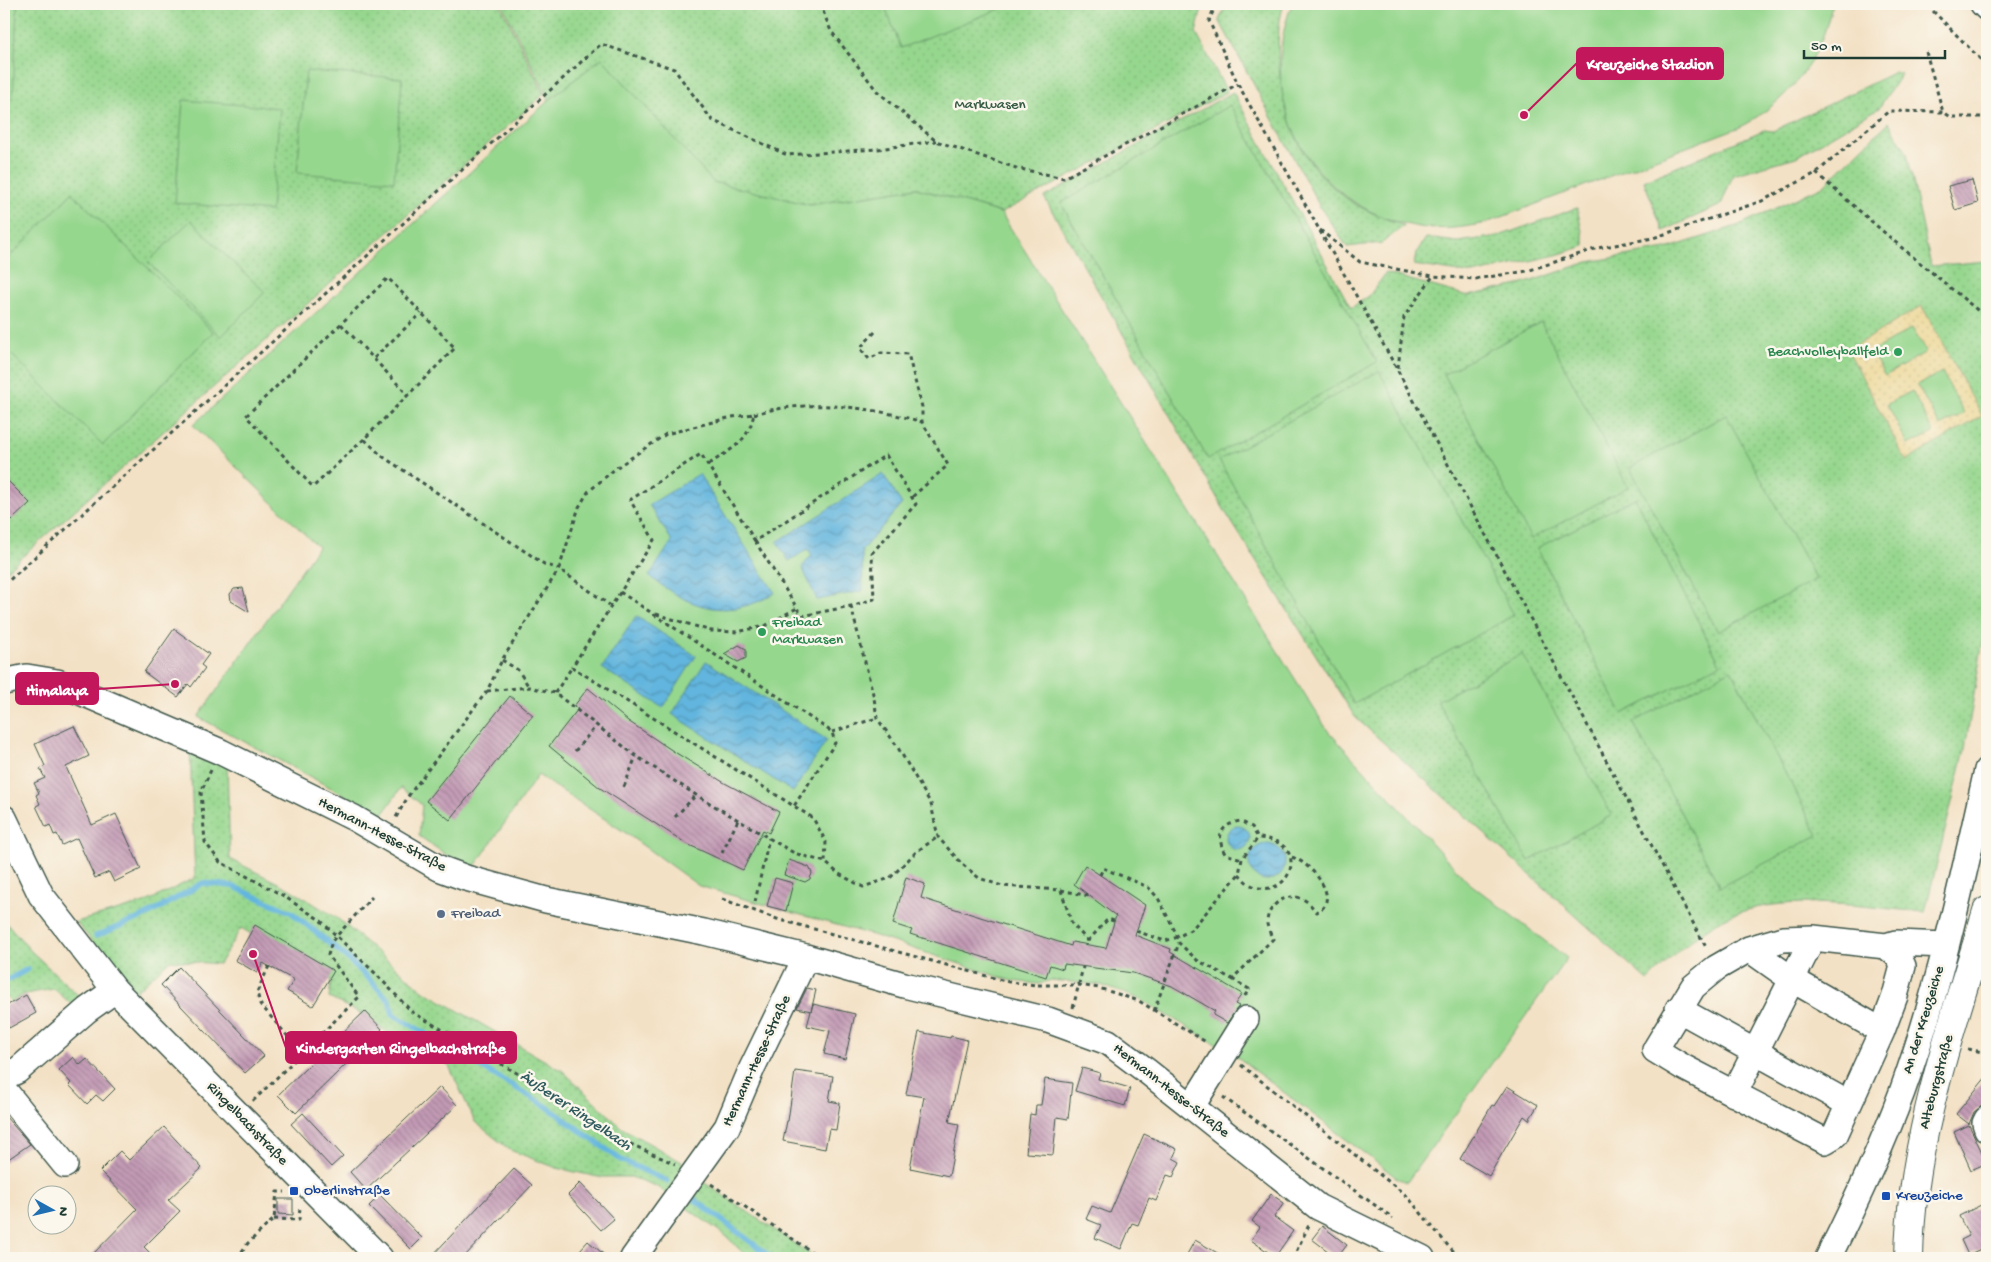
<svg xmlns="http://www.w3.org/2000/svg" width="1991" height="1262" viewBox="0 0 1991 1262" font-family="'Gochi Hand',sans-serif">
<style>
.grass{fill:url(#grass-dots);stroke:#5a8a61}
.sand{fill:url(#sand-dots);stroke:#868c69}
.pitch{fill:#96d78e;stroke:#5a8a61}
.water{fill:url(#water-waves);stroke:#407989}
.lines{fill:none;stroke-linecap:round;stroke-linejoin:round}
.stream{stroke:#62b5de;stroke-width:5.5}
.building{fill:url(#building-back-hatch)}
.minor-casing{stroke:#3f564a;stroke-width:28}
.major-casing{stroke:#3f564a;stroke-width:30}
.path{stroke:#3f564a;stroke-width:3;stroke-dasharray:4 4;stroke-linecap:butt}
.minor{stroke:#fff;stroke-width:25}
.major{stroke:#fff;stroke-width:28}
.leisure-dot{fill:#2e9e5b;stroke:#fbf7ec;stroke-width:2}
.service-dot{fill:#5c6f8a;stroke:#fbf7ec;stroke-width:2}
.transit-dot{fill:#1a4fb4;stroke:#fbf7ec;stroke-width:2}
.labels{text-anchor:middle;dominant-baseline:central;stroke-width:5;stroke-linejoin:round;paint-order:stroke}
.park-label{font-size:15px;fill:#375c46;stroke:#fbf7ec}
.leisure-label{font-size:15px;fill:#27864d;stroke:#fbf7ec;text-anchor:end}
.street-label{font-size:15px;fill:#1f3d34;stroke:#fbf7ec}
.service-label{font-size:15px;fill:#4e5e75;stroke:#fbf7ec;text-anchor:start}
.transit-label{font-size:15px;fill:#164399;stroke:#fbf7ec;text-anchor:start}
.water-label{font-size:16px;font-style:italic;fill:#305b5e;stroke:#fbf7ec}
.leader{fill:none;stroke:#c2185b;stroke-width:2}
.callout-dot{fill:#c2185b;stroke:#fbf7ec;stroke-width:2}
.callout{fill:#c2185b;stroke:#c2185b;stroke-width:2}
.callout-label{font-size:16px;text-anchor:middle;font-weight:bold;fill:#fff}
</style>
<defs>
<pattern id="grass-dots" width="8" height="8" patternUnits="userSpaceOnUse" patternTransform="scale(1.25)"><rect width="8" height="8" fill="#96d78e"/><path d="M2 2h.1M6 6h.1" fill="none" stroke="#81b97b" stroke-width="1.8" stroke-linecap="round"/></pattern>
<pattern id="sand-dots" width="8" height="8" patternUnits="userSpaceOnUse" patternTransform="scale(1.25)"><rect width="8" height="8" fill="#eeda9e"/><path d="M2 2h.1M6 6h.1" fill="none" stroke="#ccbc89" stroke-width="1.8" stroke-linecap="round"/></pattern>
<pattern id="water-waves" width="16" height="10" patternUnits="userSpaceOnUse" patternTransform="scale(1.25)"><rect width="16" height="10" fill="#62b5de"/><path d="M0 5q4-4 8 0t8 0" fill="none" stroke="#5094b5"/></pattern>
<pattern id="building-back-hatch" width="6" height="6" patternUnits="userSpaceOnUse" patternTransform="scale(1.25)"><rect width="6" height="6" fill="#c39ab5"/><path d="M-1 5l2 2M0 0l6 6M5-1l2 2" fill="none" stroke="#9e7f94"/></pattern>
</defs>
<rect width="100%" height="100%" fill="#fbf7ec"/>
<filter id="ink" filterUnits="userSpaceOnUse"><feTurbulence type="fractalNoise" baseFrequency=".02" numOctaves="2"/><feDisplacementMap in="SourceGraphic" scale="10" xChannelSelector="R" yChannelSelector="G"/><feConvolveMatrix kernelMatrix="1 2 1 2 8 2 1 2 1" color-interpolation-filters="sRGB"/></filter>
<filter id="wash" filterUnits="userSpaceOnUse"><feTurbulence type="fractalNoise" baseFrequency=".0096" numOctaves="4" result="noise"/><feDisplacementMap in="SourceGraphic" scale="20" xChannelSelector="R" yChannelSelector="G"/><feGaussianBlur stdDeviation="1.12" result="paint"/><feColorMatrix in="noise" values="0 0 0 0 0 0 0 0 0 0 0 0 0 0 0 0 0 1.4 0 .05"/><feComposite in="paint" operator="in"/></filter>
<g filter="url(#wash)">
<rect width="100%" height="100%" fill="#f3e1c5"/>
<path class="grass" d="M4,4H500L544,94L4,573Z
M502,4H1203L1196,33L1227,92L1001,213L916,188L810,205L727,186L385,422L602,59L549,100Z
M1227,4H1284C1277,26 1278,42 1279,64C1283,123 1304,171 1355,204C1370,213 1387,219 1404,226L1382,243L1347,247L1320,207L1219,20Z
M1895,72L1901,74L1879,108L1796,157L1733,175L1721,205L1663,231L1644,181L1764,130L1773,131Z
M1233,92L1351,308L1369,296L1386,273L1468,296L1523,284L1588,262L1666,249L1737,226L1823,186L1889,122L1907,153L1931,266L1987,261V382H1979L1978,387L1980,396H1987V615L1965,749L1925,912C1868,908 1789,893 1735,914C1701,928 1673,955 1648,981L1355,717L1226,513L1044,197Z
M1577,208L1585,246L1556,255L1473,274L1414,265L1416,253L1426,238L1458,242L1499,236Z
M190,749L227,763L230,859L288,888L337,918L424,991L563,1071L622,1128L682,1162L696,1177L816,1258H748L726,1236L656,1186L631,1177H598L557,1168L510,1150L475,1122L449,1066L430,1051L405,1042L384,1030L358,1012L329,998L331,980L241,928L219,964L170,960L135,992L76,922L144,903L195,878Z
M6,922L31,951L80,997L71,1004L54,989L25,994L11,1002L4,993V923Z"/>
<path class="sand" d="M1922,306L1982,416L1906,461L1848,350Z"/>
<path class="pitch" d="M4,4H17L13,99L4,98Z
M884,4H1012L901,48Z
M1292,4H1832C1821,60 1790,100 1740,127L1486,223C1462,228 1438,231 1414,226C1311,206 1254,101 1292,4Z
M602,58L713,182L810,205L916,188L1001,213L1328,731L1468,882L1567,958L1407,1182L1397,1178L1236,1056L1140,999L1101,985L1051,980L1039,984L1012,981L872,935L699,886L623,831L538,775L471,872L419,836L422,805L401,788L382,815L198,717L318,547L193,425L549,100Z
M306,71L402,78L394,181L297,173Z
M183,100L280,108L271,211L175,203Z
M1230,105L1377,362L1208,459L1061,203Z
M72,193L213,332L103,445L4,347V263Z
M191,220L227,257L265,292L221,337L148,262Z
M1541,322L1628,487L1531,539L1444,374Z
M1912,328L1926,352L1885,376L1871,352Z
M1379,371L1514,615L1354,704L1219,460Z
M1942,372L1964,413L1940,426L1917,385Z
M1912,391L1933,433L1908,445L1887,404Z
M1726,415L1816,579L1718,632L1630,468Z
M1635,498L1720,664L1622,714L1537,548Z
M1522,654L1612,815L1529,861L1437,701Z
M1731,670L1818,835L1720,887L1633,722Z"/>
<path class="water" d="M699,474L775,593C726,622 690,608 649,576L672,541L649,505Z
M883,474L902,504L862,550L863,591L817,600L802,567L812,555L808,549L789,561L777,542Z
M636,616L696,656L663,708L602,668Z
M706,661L827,740L793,792L672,714Z
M1226 838a12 12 0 1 1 24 0a12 12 0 1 1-24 0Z
M1249 862a18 18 0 1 1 36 0a18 18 0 1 1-36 0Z"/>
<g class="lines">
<path class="stream" d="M96,936L147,915L203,883L232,886L291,912L344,955L370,980L389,1000L393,1014L546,1106L621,1160L667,1181
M4,982L28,969
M694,1199L772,1258"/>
</g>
<g id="blocks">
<path class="building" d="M1972,180L1978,203L1955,210L1948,186Z
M4,477L30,503L12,520L4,512Z
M243,588L249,612L231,601L230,594L234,589Z
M174,629L209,654L201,665L205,668L191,687L188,684L178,697L144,672Z
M739,645L746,649V658L738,662L724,654Z
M588,688L628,721L673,751L723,782L779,812L769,833L763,830L743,870L687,844L600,788L549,746L578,709L574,706Z
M510,696L533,715L450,820L426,801Z
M74,726L89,756L66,767L92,825L116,814L141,869L114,882L109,872L95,878L77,838L62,845L57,834L54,835L50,825L46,827L36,806L40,804L36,795L39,793L34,783L45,778L40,769L45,766L35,744Z
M789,860L809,867L812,873L810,879L805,882L784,875Z
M1085,865L1145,905L1135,935L1171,949L1170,952L1242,994L1235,1004L1239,1006L1227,1023L1213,1015L1215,1011L1172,986L1133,973L1064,964L1063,969L1050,965L1046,977L910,934L912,930L893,924L906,877L925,884L921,898L1071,946L1072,942L1106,948L1116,916L1074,884Z
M775,878L793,883L786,911L767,906Z
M255,925L334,971L313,1006L287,991L294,980L263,963L257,973L235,960Z
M179,967L264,1056L245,1073L161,985Z
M807,988L816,990L811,1011L797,1008Z
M26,995L36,1013L9,1028L4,1018V1007Z
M813,1004L855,1014L845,1059L824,1054L830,1031L807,1026Z
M365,1011L382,1029L296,1113L278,1095Z
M919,1032L950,1038L951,1036L967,1040L949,1122L959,1124L949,1176L910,1168L924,1097L906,1094Z
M73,1057L80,1065L87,1059L115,1089L103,1101L96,1095L87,1104L69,1085L71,1083L59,1070Z
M1082,1068L1100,1073L1098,1079L1130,1088L1125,1106L1075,1091Z
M795,1071L833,1076L829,1101L840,1103L836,1130L829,1129L825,1149L783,1141L787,1121H788Z
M1987,1076V1102L1974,1112L1969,1124L1956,1114Z
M1045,1079L1072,1083L1068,1119L1057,1117L1053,1155L1026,1153L1030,1114L1035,1115L1036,1105H1041Z
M1507,1086L1538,1105L1529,1120L1524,1116L1489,1176L1460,1159L1492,1105L1494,1106Z
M440,1087L457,1105L366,1190L350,1172Z
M303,1113L343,1156L331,1167L291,1124Z
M4,1115L30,1144L4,1162Z
M1969,1125L1987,1163L1971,1170L1954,1132Z
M164,1127L202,1168L168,1200L180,1211L144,1247L155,1258H89L137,1209L100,1171L120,1151L129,1160Z
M1144,1134L1177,1149L1173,1158L1180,1162L1173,1177L1167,1175L1156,1201L1149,1198L1138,1225L1132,1223L1121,1249L1095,1238L1101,1225L1086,1219L1092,1206L1110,1213Z
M514,1169L532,1185L463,1258H430Z
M580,1183L614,1219L601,1230L568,1195Z
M1271,1194L1284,1203L1274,1217L1293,1231L1275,1257L1251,1240L1260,1227L1252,1221Z
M380,1195L422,1238L411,1249L369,1206Z
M278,1199H293V1215L278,1214Z
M1987,1202V1246L1968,1255L1961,1240L1969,1236L1959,1216Z
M1322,1226L1347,1245L1337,1258L1312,1239Z
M1195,1240L1226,1258H1185Z
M588,1241L608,1258H573Z"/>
</g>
</g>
<g filter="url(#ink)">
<use href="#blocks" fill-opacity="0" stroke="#3f564a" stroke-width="1"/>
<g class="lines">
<g class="minor-casing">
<path id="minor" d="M1983,4L1987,8
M4,682L27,677L57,682L221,752L354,818L439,868L466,878L546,900L704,932L806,957L904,985L1048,1020L1108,1042L1148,1072L1318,1207L1422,1258
M4,818L41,895L115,990L380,1258
M1886,946L1898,956L1903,966L1895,996L1882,1031L1835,1135L1825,1141L1683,1067L1655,1050L1693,987L1716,968L1749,949L1783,939L1813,938L1886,946L1896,943L1946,945
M1749,949L1793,980L1882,1031
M1678,1009L1849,1104
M4,1077L17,1071L87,1010L115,990
M4,1090L65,1165
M1734,1094L1813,938
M1192,1106L1246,1019
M1987,1119L1985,1123L1987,1129
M633,1258L727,1127L752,1068L806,957
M1828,1258C1855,1204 1881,1149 1902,1092C1940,987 1963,878 1987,770"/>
</g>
<g class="major-casing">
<path id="major" d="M1909,1258C1911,1138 1953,1024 1987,911"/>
</g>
<path class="path" d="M820,4L831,31L877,91L936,141L1016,168L1064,178L1238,84
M1216,4L1209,21L1238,84L1397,369L1707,949
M1933,11L1987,66
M1926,52L1943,112
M1816,173L1901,247L1987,318
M1320,230L1360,262L1433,276L1475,279L1527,271L1598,248L1653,238L1762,201L1816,173L1889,111L1943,112L1951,117H1987
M341,324L408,395
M875,332L860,348L869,359L881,353L908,354L922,407V422
M374,358L421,313
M1398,368L1404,317L1433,276
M754,414C808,399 869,406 922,422L948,465L912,497
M364,439L313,487L246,416L388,278L455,348L364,439L382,456L544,564L559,569L502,660L487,691L409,795L395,819
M886,455L916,504L872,553L874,599L851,606L802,616L755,541Z
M755,541L701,454L630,500L654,540L572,667L813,818L826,842L825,862
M4,585L601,44L674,69L712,120L787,155L878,149L936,141
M620,592L832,732L835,743L794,806
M611,606L559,569L579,507L588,492L616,468L666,434L732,417L754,414C747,445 731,448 708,465
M851,606L874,698L877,718L897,746L931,804L938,837L961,863L979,878L1002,886L1061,890L1072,924L1088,941V945
M656,614L711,631L737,632L765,626L797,608
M502,660L518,670L529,687
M487,691L529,687L555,693L636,756L696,795L794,853L825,862L839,874L863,887L890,878L917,851L938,837
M555,693L572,667
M832,732L877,718
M575,751L596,726
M211,770L201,792L205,842L220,862L282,895L320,920L376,974L412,1012L527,1079L615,1137L675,1164
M624,787L636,756
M675,817L696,795
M722,853L738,820
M1239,874C1242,877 1246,883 1251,885C1290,904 1314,840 1258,838L1252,827L1240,821C1220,825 1216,836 1225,854L1242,859
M1100,875L1103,868L1148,887L1158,898L1178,937L1179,943L1197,960L1232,979L1273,939C1271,935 1268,929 1267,924C1266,905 1289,889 1306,901C1310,903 1313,909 1317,912C1320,910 1324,908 1325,904C1333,888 1306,860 1291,857
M1061,890L1089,896
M722,899L777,919L1009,982L1037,985H1078L1099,988L1139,1001L1206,1042
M755,902L769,838
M1136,931L1165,941L1178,937L1192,929L1239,874L1242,859L1258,838
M1088,941L1108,919L1114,921
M269,966L257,992L260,1004L302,1053
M1232,979L1249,989L1243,999
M1073,1008L1083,967
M1154,1011L1179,943
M1968,1049L1987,1053
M1241,1065L1407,1196L1449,1247L1461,1258
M1223,1097L1393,1218
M253,1101L359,997L328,955L332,941L372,897
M711,1184L821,1258
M274,1219L299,1220L300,1207
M237,1258L248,1243L274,1219L277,1192H285
M1293,1258L1309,1225"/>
<use href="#minor" class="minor"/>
<use href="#major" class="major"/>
</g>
</g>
<g class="leisure-dot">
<circle cx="1898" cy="352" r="5"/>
<circle cx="762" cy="632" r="5"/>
</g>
<circle class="service-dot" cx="441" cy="914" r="5"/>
<g class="transit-dot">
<rect x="289" y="1186" width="10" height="10" rx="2.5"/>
<rect x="1881" y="1191" width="10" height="10" rx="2.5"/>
</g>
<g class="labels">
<g class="park-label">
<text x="990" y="105">Markwasen</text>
</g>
<g class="leisure-label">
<text x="1888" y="352">Beachvolleyballfeld</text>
<text x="772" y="623" text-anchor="start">Freibad<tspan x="772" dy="17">Markwasen</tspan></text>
</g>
<g class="street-label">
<text transform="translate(382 835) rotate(28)">Hermann-Hesse-Straße</text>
<text transform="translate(1924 1020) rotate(-73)">An der Kreuzeiche</text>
<text transform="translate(757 1061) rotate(-65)">Hermann-Hesse-Straße</text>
<text transform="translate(1937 1082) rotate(-75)">Alteburgstraße</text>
<text transform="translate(1171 1091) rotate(38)">Hermann-Hesse-Straße</text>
<text transform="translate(247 1124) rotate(46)">Ringelbachstraße</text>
</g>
<g class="service-label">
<text x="451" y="914">Freibad</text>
</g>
<g class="transit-label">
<text x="304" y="1191">Oberlinstraße</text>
<text x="1896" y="1196">Kreuzeiche</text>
</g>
<g class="water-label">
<text transform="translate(575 1112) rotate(34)">Äußerer Ringelbach</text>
</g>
</g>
<path class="leader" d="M1524 115L1577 63M175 684L98 689M253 954L286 1048"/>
<g class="callout-dot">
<circle cx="1524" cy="115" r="5"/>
<circle cx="175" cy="684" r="5"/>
<circle cx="253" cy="954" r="5"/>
</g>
<g class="callout">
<rect x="1577" y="48" width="146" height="31" rx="5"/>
<rect x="16" y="673" width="82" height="31" rx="5"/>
<rect x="286" y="1032" width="230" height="31" rx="5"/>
</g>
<g class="callout-label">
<text x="1650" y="69">Kreuzeiche Stadion</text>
<text x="57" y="695">Himalaya</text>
<text x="401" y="1053">Kindergarten Ringelbachstraße</text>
</g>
<rect width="1991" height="1262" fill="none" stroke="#fbf7ec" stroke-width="20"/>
<g transform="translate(52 1210) rotate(98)"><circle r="24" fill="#fbf7ec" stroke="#a3ada2"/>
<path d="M0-4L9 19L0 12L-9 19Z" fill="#1f6fb2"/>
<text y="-8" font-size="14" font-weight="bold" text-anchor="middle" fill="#1f3d34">N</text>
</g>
<path d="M1804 50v8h141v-8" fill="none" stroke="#1f3d34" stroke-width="2.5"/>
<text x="1811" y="50" font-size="15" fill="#1f3d34" stroke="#fbf7ec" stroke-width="4" paint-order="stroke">50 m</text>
</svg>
